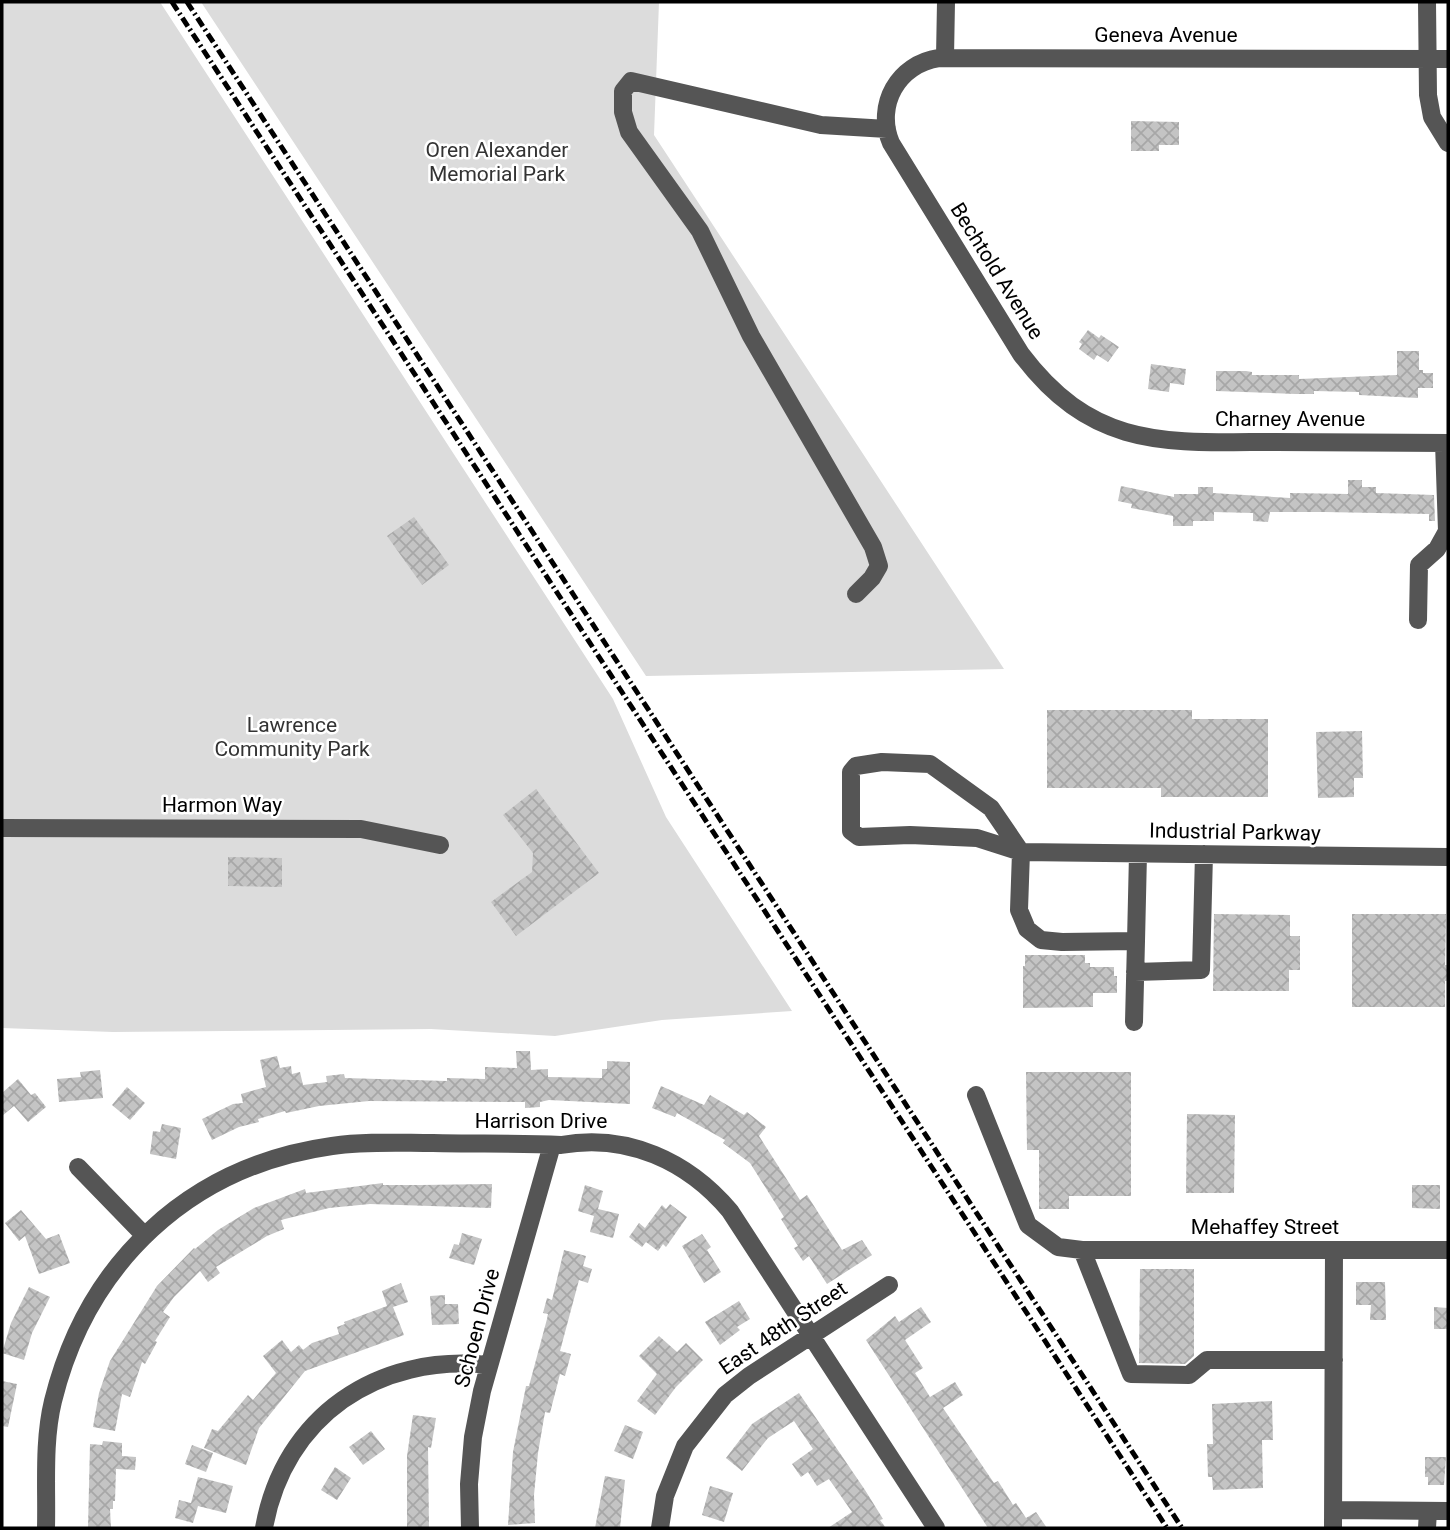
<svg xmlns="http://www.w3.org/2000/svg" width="1450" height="1530" viewBox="0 0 1450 1530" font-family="Roboto,sans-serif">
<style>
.park{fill:#dcdcdc}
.building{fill:url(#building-cross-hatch)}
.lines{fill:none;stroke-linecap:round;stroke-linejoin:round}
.minor{stroke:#555;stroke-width:18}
.rail{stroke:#000;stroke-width:5;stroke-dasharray:10 3.5 2 3.5;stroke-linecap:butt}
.labels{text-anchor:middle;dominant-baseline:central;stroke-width:5;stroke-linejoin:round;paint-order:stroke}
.street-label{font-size:21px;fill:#000;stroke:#fff}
.park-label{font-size:21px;fill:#333;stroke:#fff}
</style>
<defs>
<pattern id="building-cross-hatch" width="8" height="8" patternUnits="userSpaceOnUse" patternTransform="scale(1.75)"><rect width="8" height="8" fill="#c4c4c4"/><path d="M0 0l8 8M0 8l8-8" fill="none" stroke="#a7a7a7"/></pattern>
</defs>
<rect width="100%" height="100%" fill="#fff"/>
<path class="park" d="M2,2H160L613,699L666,817L792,1011L662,1020L555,1036L431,1029L113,1032L2,1028Z
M201,2H659L654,135L1004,669L646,676Z"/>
<path class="building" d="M1131,121L1179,122V145H1159V151H1131Z
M1088,330L1099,338L1101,335L1119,347L1108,362L1097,355L1094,360L1079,349L1082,344L1079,342Z
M1397,351H1419V370H1423V373H1433V388H1418V398L1359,395V392L1314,391V394H1296L1216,391V371H1246L1252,372V375H1299V379L1397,375Z
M1151,364L1186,369L1184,385L1170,383L1169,392L1148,389Z
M1348,480H1362V487H1376V493L1434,495L1435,521H1429V514L1325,512H1270L1268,522L1253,521V513L1214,512V521H1193V526H1173V516L1131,508L1132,504L1118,501L1121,486L1174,497V494H1198V487H1213V493L1290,498V493L1348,494Z
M414,517L449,565L422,585L387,536Z
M1047,710H1192V719H1268V797H1161V788H1047Z
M1362,731L1363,778H1354V797L1318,798L1316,732Z
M536,789L599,873L516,936L491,902L532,872L533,853L503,815Z
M228,857L282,858V887L228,886Z
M1214,914L1290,915V936H1300V970H1289V991H1213Z
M1352,914H1446L1445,965H1448V981H1445V1007H1352Z
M1025,955H1085V963H1090V967H1114V976H1117V993H1093V1007L1023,1008V966H1025Z
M516,1051H530L531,1070L548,1069V1077L602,1078V1069H607V1061L630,1062V1104L549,1100L540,1102V1107L525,1108V1102L369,1101L319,1106L286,1113L285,1111L258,1119L259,1122L239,1127L212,1140L202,1119L233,1104L243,1103L241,1094L266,1087L260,1060L277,1056L280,1068L291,1066L292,1074L300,1072L303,1085L327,1082L326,1076L344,1074L345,1078L447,1081V1078L485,1079V1067L517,1068Z
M100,1070L103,1098L59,1102L57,1079L81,1077L80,1072Z
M1026,1072H1131V1196H1069V1209H1039V1150H1027Z
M18,1079L31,1095L35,1093L46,1107L28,1122L14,1106L2,1116V1093Z
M661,1086L704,1105L710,1095L744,1115L747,1112L766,1127L759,1136L800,1200L807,1195L842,1250L862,1240L872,1255L827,1284L809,1256L803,1261L794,1248L798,1246L781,1219L784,1217L750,1163L723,1143L725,1140L677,1113L675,1117L652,1108Z
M127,1087L145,1103L130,1120L112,1105Z
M1187,1114L1235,1115L1234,1193H1186Z
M162,1124L181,1128L176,1159L150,1154L153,1131L160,1132Z
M383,1183V1185H421L492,1184L491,1208L370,1204L329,1208L281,1220L284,1229L267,1236L216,1267L220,1273L208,1282L200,1271L174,1297L163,1312L170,1317L155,1341L157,1342L145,1364L142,1362L130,1397L122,1394L115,1431L93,1427L99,1393L110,1361L157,1286L194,1248L195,1249L218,1230L254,1208L305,1189L306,1193Z
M585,1185L603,1191L598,1209L619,1214L613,1238L590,1232L594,1216L578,1211Z
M1412,1185H1440V1209L1412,1208Z
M670,1204L687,1217L666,1247L663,1244L658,1251L646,1242L642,1247L629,1237L639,1223L645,1228L662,1205L666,1209Z
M21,1210L46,1239L59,1234L70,1263L39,1274L25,1236L19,1241L5,1223Z
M462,1233L482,1239L474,1265L449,1258L454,1244L459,1245Z
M702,1234L711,1247L707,1250L721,1272L704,1283L682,1246Z
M564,1250L586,1256L583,1266L592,1269L588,1283L579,1280L560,1351L571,1354L565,1376L560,1374L550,1413L545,1412L538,1453L534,1495L535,1523L508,1525L513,1452L526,1386H529L547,1319L548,1314L543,1313L547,1298L552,1300Z
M1140,1269H1194V1356L1185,1364L1139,1363Z
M1356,1282H1385L1386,1320H1370L1371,1305H1356Z
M401,1283L408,1302L393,1307L404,1335L305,1371L259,1428L246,1465L204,1448L212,1429L218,1431L248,1395L253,1400L276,1373L263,1356L282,1340L291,1352L299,1345L303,1350L312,1343L339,1334L337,1327L345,1324L344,1322L387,1306L382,1291Z
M29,1287L50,1297L32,1333L24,1360L2,1353L11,1323Z
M445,1295V1304H458L459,1324L432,1325L430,1296Z
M739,1301L750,1319L737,1327L740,1330L720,1345L705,1322Z
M921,1307L931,1322L905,1340L923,1368L915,1373L930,1397L955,1382L963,1395L943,1408L994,1483L998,1481L1013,1505L1016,1503L1026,1518L1036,1512L1047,1528H988L866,1340L895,1316L899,1322Z
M1434,1307L1448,1308V1329H1434Z
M659,1336L677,1352L686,1343L703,1360L676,1387L655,1415L637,1401L657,1374L639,1356Z
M2,1381L17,1384L8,1427L2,1426Z
M799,1393L865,1490L883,1519L880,1520L886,1528H828L852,1512L829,1479L817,1486L808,1472L801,1477L792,1464L813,1449L794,1421L768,1438L742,1471L726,1458L752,1424Z
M1272,1401L1273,1440H1262L1263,1488L1213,1490L1212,1477H1208L1207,1444H1213L1212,1404Z
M413,1415L436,1418L431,1448L428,1447L429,1528H407V1456Z
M625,1425L643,1432L633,1459L614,1451Z
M371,1431L385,1449L363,1465L349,1447Z
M103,1441L122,1443V1456L136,1457L135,1470L116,1469L115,1501H113V1509H110L111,1528H88L90,1444L102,1445Z
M192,1445L213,1453L206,1472L185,1464Z
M1425,1457H1446L1444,1485H1428V1477H1425Z
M335,1467L351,1478L337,1500L321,1490Z
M605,1476L625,1480L620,1528H595Z
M198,1477L233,1486L226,1513L198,1506L193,1523L175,1518L179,1500L191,1503Z
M710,1486L733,1493L724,1522L702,1515Z"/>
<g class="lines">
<path class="minor" d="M1427,2L1428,95L1432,117L1448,143
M945,57L946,2
M1448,59L939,58C898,64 875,105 891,143L1021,354C1094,451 1168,442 1276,442C1334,442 1391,443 1448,443
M856,594L872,578L879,566L873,547L751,336L700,231L629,132L623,112V91L631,81L821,125L887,129
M1418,620L1419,565L1437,549L1447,531L1444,443
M2,828L361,829L440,845
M1138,854L1136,941L1062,942L1041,940L1027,929L1019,910L1021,852L991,808L930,764L882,762L856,766L851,772V831L859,837L910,835L977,838L1021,852L1448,857
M1135,972L1201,970L1204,854
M1134,1022L1136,941
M976,1095L1028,1225L1058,1247L1082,1250H1448
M78,1167L144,1235
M1082,1250L1131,1374L1189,1375L1207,1360H1334
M1335,1510L1448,1511
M46,1528C47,1487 43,1442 53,1401C87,1263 189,1166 332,1146C366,1141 400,1143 433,1143C476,1144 518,1143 561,1145C627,1133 688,1161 730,1211L936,1528
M264,1528C284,1416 378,1353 489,1365
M470,1528L469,1484L473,1437L482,1391L552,1145
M660,1528L665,1496L685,1446L725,1395L749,1376L889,1285
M1333,1528L1334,1250
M1427,1528L1428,1511"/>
<path class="rail" d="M172,2L1167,1528
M187,2L1182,1528"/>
</g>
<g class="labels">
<g class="street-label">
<text x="1166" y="35">Geneva Avenue</text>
<text transform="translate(997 271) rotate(58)">Bechtold Avenue</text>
<text x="1290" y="419">Charney Avenue</text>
<text x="222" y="805">Harmon Way</text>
<text transform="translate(1235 832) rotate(1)">Industrial Parkway</text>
<text x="541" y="1121">Harrison Drive</text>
<text x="1265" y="1227">Mehaffey Street</text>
<text transform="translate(477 1328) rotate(-75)">Schoen Drive</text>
<text transform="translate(783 1328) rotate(-34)">East 48th Street</text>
</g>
<g class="park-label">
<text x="497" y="150">Oren Alexander<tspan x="497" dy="24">Memorial Park</tspan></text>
<text x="292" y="725">Lawrence<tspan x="292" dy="24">Community Park</tspan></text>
</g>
</g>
<rect width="1450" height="1530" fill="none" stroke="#000000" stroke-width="7"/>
</svg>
